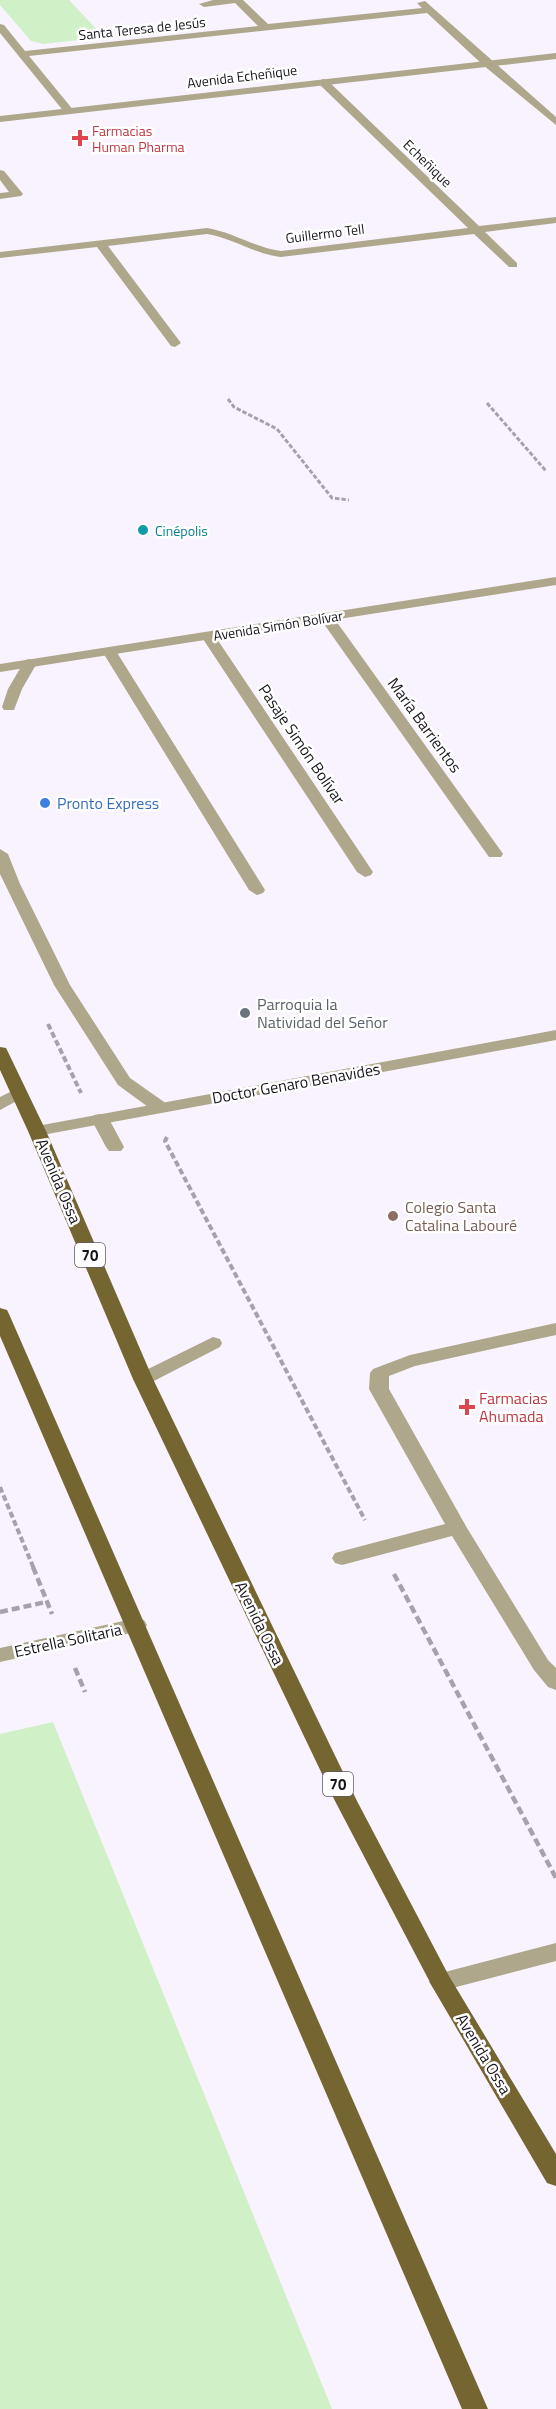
<svg xmlns="http://www.w3.org/2000/svg" width="556" height="2409" viewBox="0 0 556 2409" font-family="'Titillium Web',sans-serif">
<style>
.green{fill:#d0f1c7}
.lines{fill:none;stroke-linecap:round;stroke-linejoin:round}
.path-far2{stroke:#a6a1ab;stroke-width:3;stroke-dasharray:4.5 2;stroke-linecap:butt}
.path-far1{stroke:#a6a1ab;stroke-width:4;stroke-dasharray:6 3;stroke-linecap:butt}
.path{stroke:#a6a1ab;stroke-width:4.5;stroke-dasharray:8 4;stroke-linecap:butt}
.service{fill:#afa78c;fill-rule:evenodd}
.minor{fill:#afa78c;fill-rule:evenodd}
.tertiary{fill:#afa78c;fill-rule:evenodd}
.primary{fill:#756531;fill-rule:evenodd}
.health-dot{fill:#e0444e;stroke:#fff;stroke-width:2}
.culture-dot{fill:#0f9aa8;stroke:#fff;stroke-width:2}
.shop-dot{fill:#3f7fe0;stroke:#fff;stroke-width:2}
.worship-dot{fill:#6b7280;stroke:#fff;stroke-width:2}
.education-dot{fill:#8d6e63;stroke:#fff;stroke-width:2}
.labels{text-anchor:middle;dominant-baseline:central;stroke-width:5;stroke-linejoin:round;paint-order:stroke}
.far-street-label{font-size:14px;fill:#18141d;stroke:#fff}
.far-health-label{font-size:14px;fill:#be3a42;stroke:#fff;text-anchor:start}
.far-culture-label{font-size:14px;fill:#0d838f;stroke:#fff;text-anchor:start}
.shield{fill:#fff;stroke:#5d5a61;stroke-width:1.5}
.shield-label{font-size:15px;font-weight:bold;fill:#18141d}
.street-label{font-size:16px;fill:#18141d;stroke:#fff}
.shop-label{font-size:16px;fill:#366cbe;stroke:#fff;text-anchor:start}
.worship-label{font-size:16px;fill:#5b616d;stroke:#fff;text-anchor:start}
.education-label{font-size:16px;fill:#785e54;stroke:#fff;text-anchor:start}
.health-label{font-size:16px;fill:#be3a42;stroke:#fff;text-anchor:start}
</style>
<rect width="100%" height="100%" fill="#f8f3fe"/>
<path class="green" d="M0,0H69L104,37L44,44L31,41L0,5Z
M53,1722L332,2409H0V1734Z"/>
<g class="lines">
<path class="path-far2" d="M228,399L234,407L277,429L332,498L349,500
M487,403L546,471"/>
<path class="path-far1" d="M48,1024L81,1093
M167,1137L165,1141L365,1520
M0,1487L34,1569"/>
<path class="path" d="M33,1567L52,1614
M394,1574L556,1878
M0,1612L46,1602
M75,1668L85,1692"/>
<path class="service" d="M0,170L4,171L23,194L21,196L0,199V193L9,192L0,180Z
M30,659L37,663L22,689L14,710H4L2,707L8,689L25,660Z
M0,849L8,854L20,884L70,985L130,1078L167,1104L170,1108L167,1112H155L118,1085L54,985L0,874Z
M18,1088L24,1089L27,1093L24,1097L0,1110V1097Z
M100,1114L106,1115L109,1119L124,1147L121,1151H109L106,1147L91,1119L94,1115Z
M556,1323V1335L415,1366L389,1376V1389L467,1528L548,1660L556,1668V1690L548,1687L534,1670L452,1536L342,1565L335,1563L332,1558L335,1553L445,1524L369,1389L370,1373L373,1369L410,1355Z
M213,1337L220,1339L222,1343L220,1347L150,1383L143,1385L136,1383L133,1379L136,1375Z"/>
<path class="minor" d="M243,0L268,24L422,8L417,3L425,1L556,117V125L483,65L427,13L29,56L74,111L69,114L65,113L0,33V24L4,25L25,51L258,26L235,3L204,7L199,4L213,0Z
M323,79L327,80L479,226L556,217V223L485,232L517,263V267H509L474,234L281,257C254,254 233,238 207,234L108,246L181,343L175,347L171,346L97,247L0,258V252L207,228C233,232 255,248 281,251L468,228L319,84L318,82Z
M326,613L331,614L501,851L503,854L501,857H489L319,617Z
M208,632L215,636L373,872L371,875L365,877L357,872L201,636Z
M109,647L116,651L265,890L263,893L257,895L249,890L102,651Z
M556,1030V1040L37,1136L31,1135L28,1131L31,1127L37,1126Z
M137,1618L144,1620L147,1625L144,1630L0,1662V1648Z
M556,1943V1961L441,1991L433,1988L429,1982L433,1976L441,1973Z"/>
<path class="tertiary" d="M556,53V59L0,122V116Z
M556,577V585L0,672V664Z"/>
<path class="primary" d="M0,1047L6,1048L8,1052L46,1131L153,1379L357,1801L449,1976L556,2154V2186L547,2183L433,1988L335,1801L133,1379L28,1131L0,1070Z
M0,1308L7,1310L9,1314L488,2409H462L0,1336Z"/>
</g>
<g class="health-dot">
<path d="M77 129h6v6h6v6h-6v6h-6v-6h-6v-6h6z"/>
<path d="M464 1398h6v6h6v6h-6v6h-6v-6h-6v-6h6z"/>
</g>
<circle class="culture-dot" cx="143" cy="530" r="6"/>
<circle class="shop-dot" cx="45" cy="803" r="6"/>
<circle class="worship-dot" cx="245" cy="1013" r="6"/>
<circle class="education-dot" cx="393" cy="1216" r="6"/>
<g class="labels">
<g class="far-street-label">
<text transform="translate(142 28) rotate(-6)">Santa Teresa de Jesús</text>
<text transform="translate(242 76) rotate(-7)">Avenida Echeñique</text>
<text transform="translate(428 163) rotate(44)">Echeñique</text>
<text transform="translate(325 233) rotate(-7)">Guillermo Tell</text>
<text transform="translate(278 625) rotate(-9)">Avenida Simón Bolívar</text>
</g>
<g class="far-health-label">
<text x="92" y="130">Farmacias<tspan x="92" dy="16">Human Pharma</tspan></text>
</g>
<g class="far-culture-label">
<text x="155" y="530">Cinépolis</text>
</g>
<g class="shield">
<rect x="75" y="1243" width="30" height="24" rx="4.5"/>
<rect x="323" y="1772" width="30" height="24" rx="4.5"/>
</g>
<g class="shield-label">
<text x="90" y="1255">70</text>
<text x="338" y="1784">70</text>
</g>
<g class="street-label">
<text transform="translate(425 725) rotate(54)">María Barrientos</text>
<text transform="translate(302 744) rotate(56)">Pasaje Simón Bolívar</text>
<text transform="translate(296 1083) rotate(-10)">Doctor Genaro Benavides</text>
<text transform="translate(59 1181) rotate(67)">Avenida Ossa</text>
<text transform="translate(260 1623) rotate(64)">Avenida Ossa</text>
<text transform="translate(68 1640) rotate(-12)">Estrella Solitaria</text>
<text transform="translate(484 2054) rotate(59)">Avenida Ossa</text>
</g>
<g class="shop-label">
<text x="57" y="803">Pronto Express</text>
</g>
<g class="worship-label">
<text x="257" y="1004">Parroquia la<tspan x="257" dy="18">Natividad del Señor</tspan></text>
</g>
<g class="education-label">
<text x="405" y="1207">Colegio Santa<tspan x="405" dy="18">Catalina Labouré</tspan></text>
</g>
<g class="health-label">
<text x="479" y="1398">Farmacias<tspan x="479" dy="18">Ahumada</tspan></text>
</g>
</g>
</svg>
